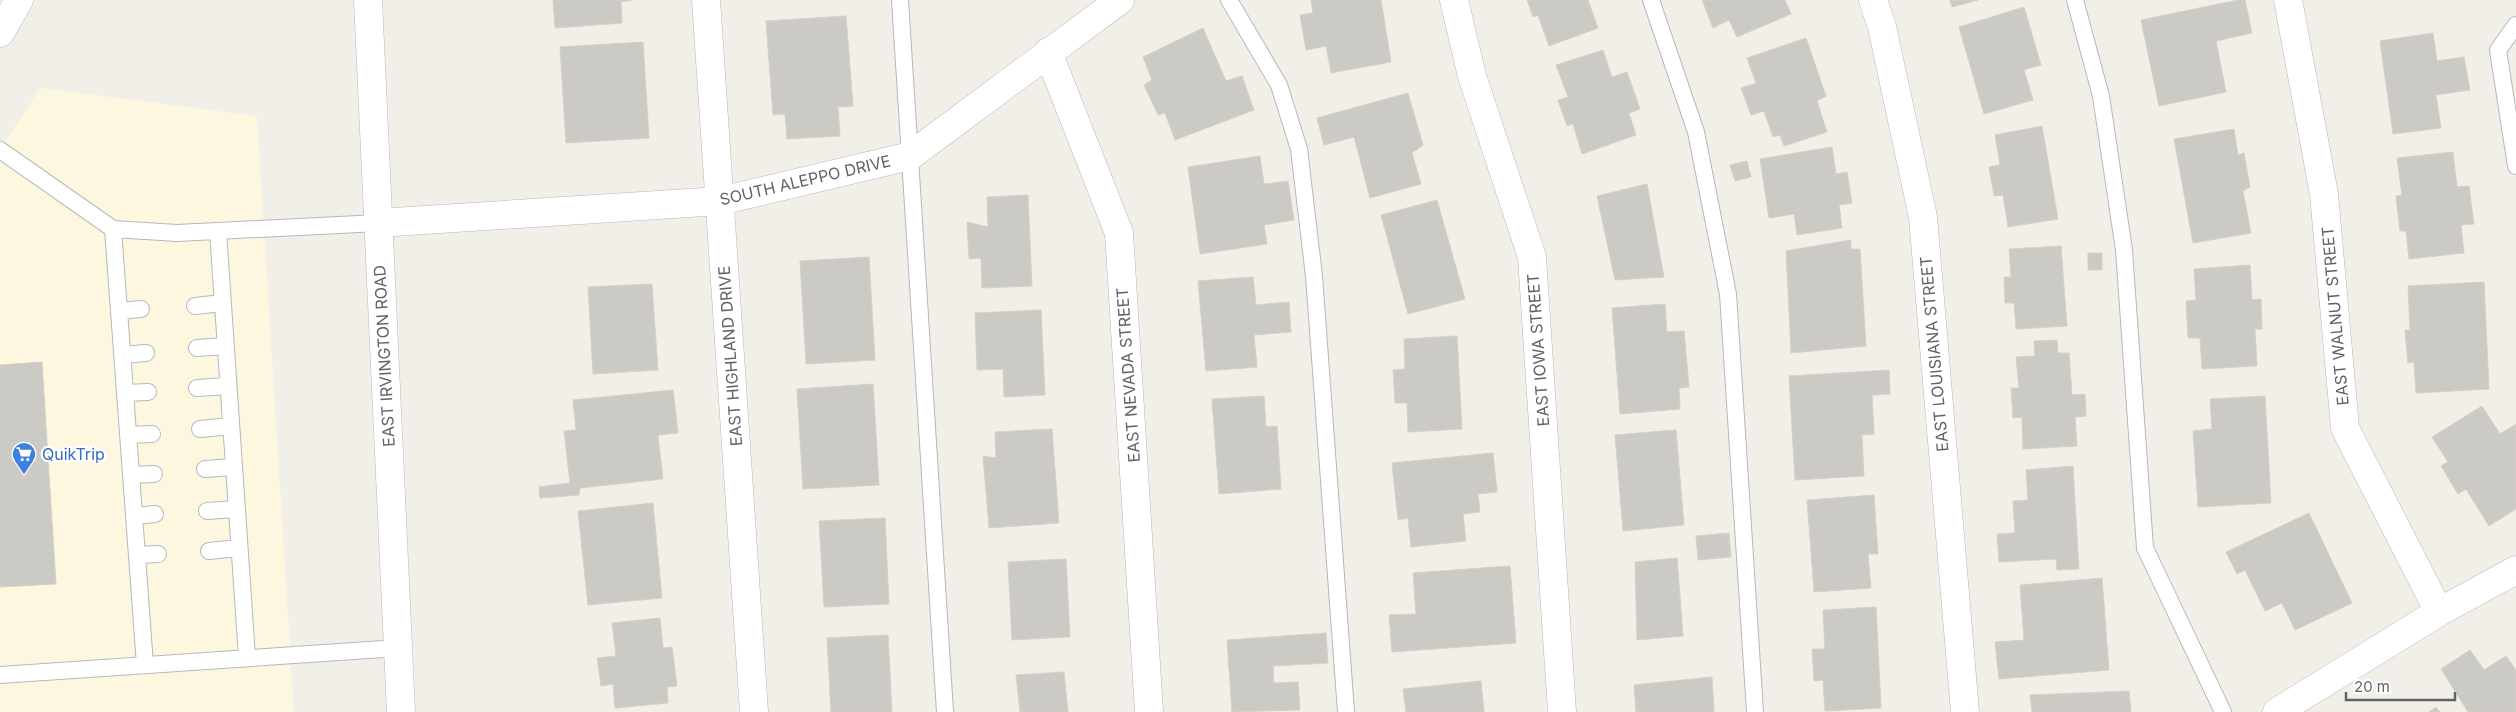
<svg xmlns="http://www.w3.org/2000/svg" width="2516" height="712" viewBox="0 0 2516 712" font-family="Inter,sans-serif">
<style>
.commercial{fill:#fef7e0}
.building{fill:#cccac5;stroke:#d6d1c6}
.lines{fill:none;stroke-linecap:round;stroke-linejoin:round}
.lane-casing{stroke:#b5b8bc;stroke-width:18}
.street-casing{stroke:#b5b8bc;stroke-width:29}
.secondary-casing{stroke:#b6babf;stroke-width:29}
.lane{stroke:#fff;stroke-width:16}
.street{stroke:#fff;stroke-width:28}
.secondary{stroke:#fff;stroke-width:28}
.labels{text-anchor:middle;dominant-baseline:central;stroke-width:4.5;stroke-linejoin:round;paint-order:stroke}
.street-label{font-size:16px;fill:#5f6368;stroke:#fff}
.shop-label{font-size:16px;fill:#366cbe;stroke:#fff;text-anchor:start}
</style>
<rect width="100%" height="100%" fill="#f1efe8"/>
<path class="commercial" d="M40,88L257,116L294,712H0V150Z"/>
<path class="building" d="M553,0H632L621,2L622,23L555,28Z
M1311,0H1381L1391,62L1331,73L1326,46L1306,50L1300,15L1313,13Z
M1527,0H1588L1598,28L1549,46L1538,15L1533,17Z
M1702,0H1785L1791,14L1737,37L1729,20L1713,28Z
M1950,0H1978L1952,7Z
M2238,0H2245L2252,33L2216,41L2226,92L2159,106L2141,20Z
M2024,7L2041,65L2024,70L2033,100L1984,114L1959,27Z
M846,16L853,106L838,107L840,136L787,139L785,114L773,115L766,21Z
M1203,28L1226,81L1242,76L1254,110L1175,140L1165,113L1158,115L1144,85L1152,80L1143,57Z
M2433,33L2437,61L2464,57L2470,90L2436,95L2441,128L2393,134L2380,41Z
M1806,38L1826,96L1817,101L1827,132L1784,146L1780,135L1773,137L1764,111L1751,115L1741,88L1756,83L1747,58Z
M643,42L649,138L566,143L560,47Z
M1603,50L1612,77L1627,72L1640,109L1629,113L1636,135L1582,154L1573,124L1567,126L1558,100L1568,97L1556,65Z
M1408,93L1423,145L1412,153L1421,184L1370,198L1354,137L1324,145L1317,118Z
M2042,126L2058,219L2008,227L2003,195L1994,196L1989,167L2000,165L1995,135Z
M2234,129L2238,155L2244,153L2250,187L2243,191L2251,233L2193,243L2174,139Z
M1832,147L1836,174L1847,172L1852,203L1839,205L1842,228L1797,235L1794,214L1769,218L1760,159Z
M2453,152L2457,187L2469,186L2474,224L2461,225L2464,253L2409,259L2406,231H2400L2396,196L2402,195L2397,158Z
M1260,156L1264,184L1288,181L1294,220L1264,225L1267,244L1200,254L1188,167Z
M1747,161L1751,177L1735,181L1730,165Z
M1647,184L1664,277L1615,280L1597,196Z
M1028,195L1032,286L982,288L981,258L969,259L967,222L988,227L987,197Z
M1437,200L1465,299L1408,314L1381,215Z
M1851,240V249H1860L1866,346L1791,353L1786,251Z
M2061,246L2067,326L2016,329L2014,303H2005L2004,277H2011L2009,249Z
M2088,253H2102V270H2088Z
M869,257L875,360L806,364L800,261Z
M2250,265L2252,300L2261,299L2262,329H2255L2257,366L2202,369L2200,338H2188L2186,301L2196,300L2194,269Z
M1253,277L1256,305L1289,302L1291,332L1254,335L1257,367L1206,371L1198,281Z
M2484,282L2489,389L2416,393L2414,362L2408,363L2405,330H2410L2408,286Z
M652,284L658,370L593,374L588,287Z
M1665,304L1667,332L1684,331L1689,387L1679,388L1680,409L1620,414L1612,308Z
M1041,310L1045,395L1004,397L1003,369L977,370L975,313Z
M1457,336L1462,429L1408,432L1407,403H1395L1393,370L1405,369L1404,339Z
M2057,340L2058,353H2069L2072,395L2085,394L2086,416L2075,417L2077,446L2023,449L2022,417L2013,418L2011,388H2019L2016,357L2035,356L2034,341Z
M42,362L56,584L0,587V365Z
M1889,370L1890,394L1872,395L1874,434L1862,435L1864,476L1795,480L1789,376Z
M873,384L879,485L803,489L797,389Z
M673,390L678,433L658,435L663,479L580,488L579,495L540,498L539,487L570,483L564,431L576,430L573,400Z
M1264,396L1266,427L1277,426L1281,489L1219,494L1212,399Z
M2265,396L2271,503L2198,507L2193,431L2212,429L2210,399Z
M2482,406L2500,434L2516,424V509L2489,526L2466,489L2458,494L2441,466L2448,462L2432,437Z
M1052,429L1059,523L989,528L983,456L996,458L995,432Z
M1676,430L1684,525L1623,531L1615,435Z
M1493,453L1497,492L1478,494L1480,512L1463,514L1466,541L1411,547L1408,518L1398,520L1392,463Z
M2073,466L2079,569L2057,570L2056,559L1999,562L1997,534L2015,533L2013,501L2028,500L2026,470Z
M1874,495L1878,554H1868L1871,588L1814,592L1807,500Z
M653,503L662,598L588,605L578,511Z
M2309,513L2352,603L2295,630L2282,603L2265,611L2245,570L2237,574L2226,552Z
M885,518L889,604L824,607L819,521Z
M1729,533L1731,557L1698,560L1696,536Z
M1677,558L1683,636L1637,640L1635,562Z
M1066,559L1070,637L1012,640L1008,562Z
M1510,566L1516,643L1392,652L1389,615L1416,614L1413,573Z
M2102,578L2109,670L1999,679L1995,642L2024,640L2020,585Z
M1876,607L1881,708L1825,711L1823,680L1814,681L1812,649H1825L1823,610Z
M660,618L663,648L672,647L677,686L667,687L668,703L615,708L613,684L601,686L597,658L616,656L612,623Z
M1326,633L1328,663L1273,666L1274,683L1298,682L1300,710L1232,712L1227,640Z
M888,635L892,712H831L827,638Z
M2470,650L2484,670L2506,656L2516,670V712H2468L2441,669Z
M1064,672L1068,712H1020L1016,675Z
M1712,677L1714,712H1636L1634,685Z
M1481,681L1484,712H1406L1403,689Z
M2129,691L2131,712H2032L2030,695Z
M2436,707L2440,712H2429Z"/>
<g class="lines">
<g class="lane-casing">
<path id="lane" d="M900,0L945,712
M1229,0L1279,85L1299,149L1314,276L1346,712
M1651,0L1696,132L1728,294L1755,712
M2075,0L2101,96L2124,250L2145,548L2223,712
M2516,25L2498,50L2516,166
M0,150L113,229L177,233L378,223
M113,229L145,665
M218,231L247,657
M195,306L222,303
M120,311L141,309
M197,348L225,346
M123,355L146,353
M197,388L228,386
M125,393L148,392
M200,429L231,426
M128,435L152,434
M205,469L233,467
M132,475L154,474
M207,511L236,509
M135,516L155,514
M209,551L239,548
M137,555L158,554
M0,675L398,648"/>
</g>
<g class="street-casing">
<path id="street" d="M706,0L754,712
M1454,0L1472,76L1532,257L1562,712
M1873,0L1882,27L1923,217L1965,712
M2288,0L2324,194L2345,428L2439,612
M1048,52L1119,233L1149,712
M378,223L720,201L910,156L1120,0
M2277,712L2439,612L2516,570"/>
</g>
<g class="secondary-casing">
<path id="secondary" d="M368,0L401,712
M0,33L19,0"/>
</g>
<use href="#lane" class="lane"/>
<use href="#street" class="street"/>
<use href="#secondary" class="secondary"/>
</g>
<defs>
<g id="supermarket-pin" transform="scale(1.25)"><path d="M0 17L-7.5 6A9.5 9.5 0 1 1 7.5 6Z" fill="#3f7fe0" stroke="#fff"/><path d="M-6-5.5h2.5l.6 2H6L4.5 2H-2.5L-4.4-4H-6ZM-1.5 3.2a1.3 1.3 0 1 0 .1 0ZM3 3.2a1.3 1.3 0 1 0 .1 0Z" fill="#fff"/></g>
</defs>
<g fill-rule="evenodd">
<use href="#supermarket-pin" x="24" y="454"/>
</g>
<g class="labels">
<g class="street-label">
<text transform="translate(805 180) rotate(-13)">SOUTH ALEPPO DRIVE</text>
<text transform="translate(2335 316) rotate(-95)">EAST WALNUT STREET</text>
<text transform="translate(1538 350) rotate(-94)">EAST IOWA STREET</text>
<text transform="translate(1934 354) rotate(-95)">EAST LOUISIANA STREET</text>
<text transform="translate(384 356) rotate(-93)">EAST IRVINGTON ROAD</text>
<text transform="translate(730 356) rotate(-94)">EAST HIGHLAND DRIVE</text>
<text transform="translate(1128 375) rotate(-94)">EAST NEVADA STREET</text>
</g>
<g class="shop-label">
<text x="42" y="454">QuikTrip</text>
</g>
</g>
<path d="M2346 692v8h109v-8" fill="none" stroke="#5f6368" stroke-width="2.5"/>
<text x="2354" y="692" font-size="15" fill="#5f6368" stroke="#ffffff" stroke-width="4" paint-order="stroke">20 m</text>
</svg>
